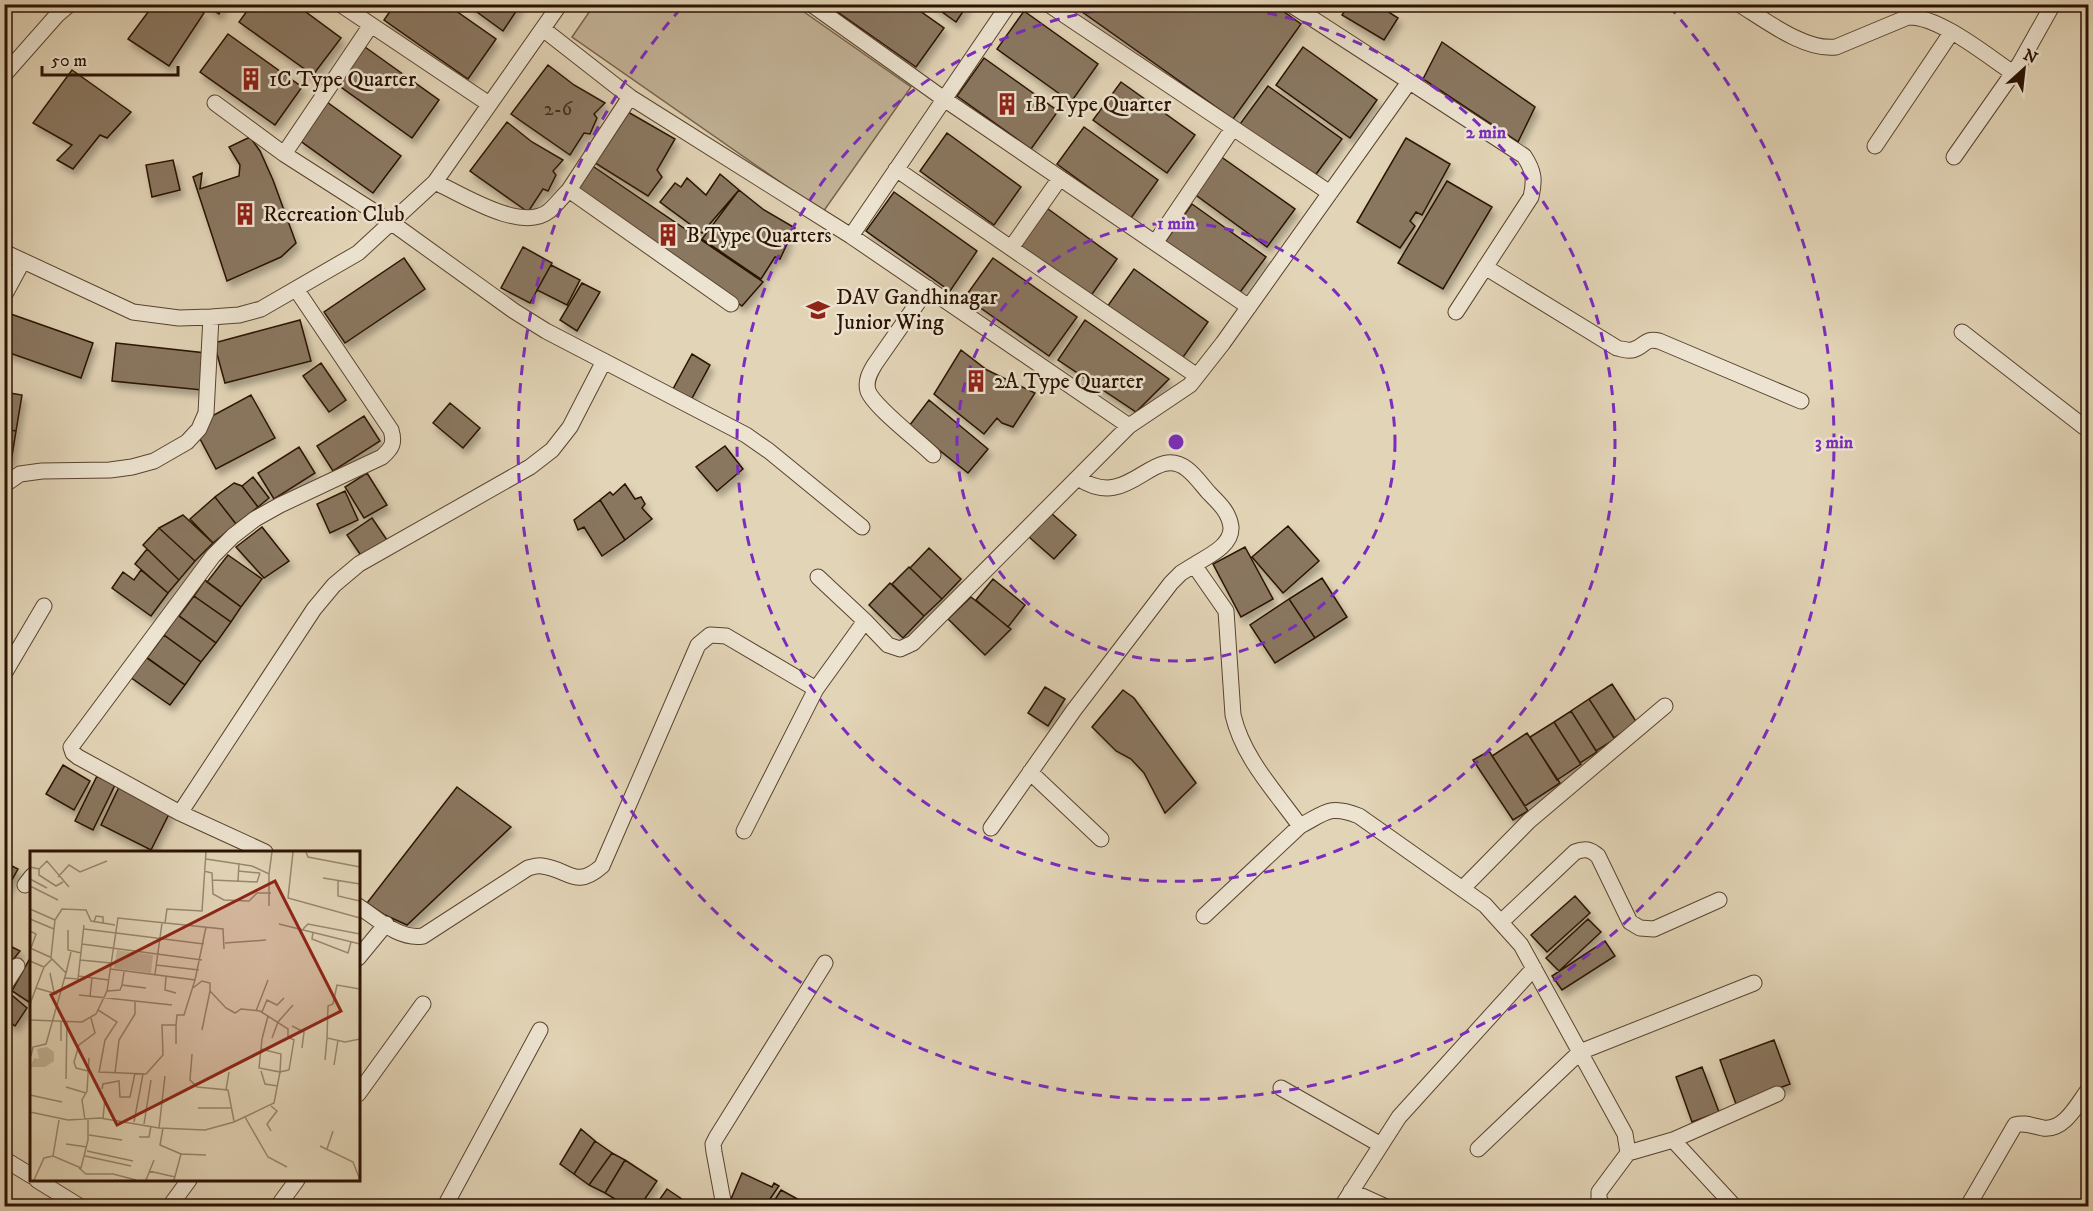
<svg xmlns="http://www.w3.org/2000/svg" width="2093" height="1211" viewBox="0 0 2093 1211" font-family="'IM FELL DW Pica',serif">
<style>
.green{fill:#c3b397;stroke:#77634c;stroke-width:1.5}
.building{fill:#8a7760;stroke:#2b1302;stroke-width:1.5;filter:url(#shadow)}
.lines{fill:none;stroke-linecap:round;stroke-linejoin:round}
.street-casing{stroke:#59432f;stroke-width:17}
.street{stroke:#ece3d0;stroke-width:15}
.ring{fill:none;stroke:#7b2cbf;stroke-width:3;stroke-dasharray:10 8}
.labels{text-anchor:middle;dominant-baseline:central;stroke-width:5;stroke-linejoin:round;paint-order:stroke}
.number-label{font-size:20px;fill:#432c1a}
.poi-label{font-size:22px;fill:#2b1302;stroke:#ece3d0;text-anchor:start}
.inset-road{fill:none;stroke:#99876e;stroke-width:1.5}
.view{fill:#8f2418;fill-opacity:0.15;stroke:#8f2418;stroke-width:3}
.inset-edge{fill:none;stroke:#2b1302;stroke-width:3}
.centre{fill:#7b2cbf;stroke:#ece3d0;stroke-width:3}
.ring-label{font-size:18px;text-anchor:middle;font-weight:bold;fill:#7b2cbf;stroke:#ece3d0;stroke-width:5;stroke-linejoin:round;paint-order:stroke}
</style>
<defs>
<filter id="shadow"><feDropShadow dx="3.5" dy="6" stdDeviation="3" flood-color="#0004"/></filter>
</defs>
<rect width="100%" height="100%" fill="#e2d4b6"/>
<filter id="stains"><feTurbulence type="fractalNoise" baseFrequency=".00333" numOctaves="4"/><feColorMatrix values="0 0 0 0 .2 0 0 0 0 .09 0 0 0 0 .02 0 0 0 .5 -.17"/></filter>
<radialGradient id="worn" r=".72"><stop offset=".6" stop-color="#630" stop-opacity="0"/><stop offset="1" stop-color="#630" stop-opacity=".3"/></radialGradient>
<path class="green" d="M594,5H794L911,87L823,212L572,37Z"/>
<path class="building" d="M154,4H190L204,13L169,66L128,39Z
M202,4H224L219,14Z
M252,4H295L341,38L313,75L239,22Z
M395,4H446L496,39L468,79L384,20Z
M466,4H521L503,31Z
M835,4H910L944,28L916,67L832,8Z
M931,4H968L956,22Z
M1071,4H1273L1301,24L1233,119Z
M1349,4H1363L1371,9L1373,4H1376L1398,18L1384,40L1342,15Z
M1024,11L1098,64L1071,102L997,49Z
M228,34L302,87L275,125L200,72Z
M1442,42L1535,107L1518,142L1423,79Z
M365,47L439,100L412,138L338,85Z
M1303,47L1377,100L1350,138L1276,85Z
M984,58L1058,111L1031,149L957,96Z
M548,65L574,85L605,103L594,114L597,118L590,134L584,133L570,155L511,114Z
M72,70L131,112L107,138L100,135L73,169L57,160L72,145L33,123Z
M1121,82L1195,135L1167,173L1093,120Z
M1268,86L1342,139L1314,177L1240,124Z
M327,102L401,156L373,193L299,140Z
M628,112L675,139L657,170L662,177L648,196L592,161Z
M507,122L532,142L563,160L553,171L556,175L548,191L543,189L528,212L470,171Z
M1084,127L1158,180L1131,218L1057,164Z
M947,133L1021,187L994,225L920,171Z
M250,137L260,151L273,180L296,243L281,257L227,281L193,177L202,173L200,189L239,176L240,165L229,147Z
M1406,138L1450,164L1422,215L1416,212L1410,221L1415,226L1400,248L1357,222Z
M1220,156L1295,209L1267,247L1193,193Z
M173,160L180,190L152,197L146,165Z
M594,167L763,282L742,306L574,189L589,168Z
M720,174L739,190L702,233L660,202L675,183L681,187L687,178L706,195Z
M1447,181L1492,207L1443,289L1398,263Z
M739,190L764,210L795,228L785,239L788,242L780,259L775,257L761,279L702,239Z
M894,192L977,251L950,291L866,231Z
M1192,204L1266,257L1238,295L1165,242Z
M1044,206L1117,259L1090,297L1016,244Z
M523,247L552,263L530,303L501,288Z
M404,258L425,289L345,343L324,312Z
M993,258L1077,317L1049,356L965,297Z
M551,265L580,280L567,305L537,290Z
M1134,269L1208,322L1181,360L1107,307Z
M582,283L600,292L577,331L560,320Z
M8,313L93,343L81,378L4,351V322Z
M300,320L311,361L225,383L214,343Z
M1085,320L1169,379L1136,412L1058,360Z
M116,343L206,353L202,390L112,381Z
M961,350L987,370L1035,393L1013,427L1002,423L997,418L984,434L934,394Z
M692,354L710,365L691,400L673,389Z
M321,363L346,400L329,412L303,376Z
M4,392L22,395L16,431L4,429Z
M251,395L275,438L216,469L199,437L212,416Z
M929,400L988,449L968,473L909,426Z
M450,403L480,428L463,448L433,423Z
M364,416L380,441L333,471L317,446Z
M4,429L16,431L11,462L4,461Z
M725,446L743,469L717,491L696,467Z
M299,447L315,473L274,499L258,473Z
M367,473L387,505L364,518L345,487Z
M253,477L269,498L258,507L242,486Z
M234,483L242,486L258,507L236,524L215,497Z
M625,484L635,499L641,497L645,504L642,508L652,519L625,540L600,500L610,492L613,495Z
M345,491L358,520L330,533L317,504Z
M215,497L236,524L213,543L190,519Z
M600,500L625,540L602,556L584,527L578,530L574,520Z
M1051,513L1076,535L1054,559L1029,537Z
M183,515L213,543L195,561L159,528Z
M372,518L387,540L362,557L347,535Z
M1288,526L1319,561L1283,593L1252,557Z
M262,527L289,561L264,578L236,547Z
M159,528L195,561L179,580L143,545Z
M1245,547L1273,599L1241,617L1213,564Z
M929,548L961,579L942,599L910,568Z
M147,549L179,580L168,593L135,564Z
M228,555L262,579L241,607L207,582Z
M909,567L942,599L924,616L892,584Z
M141,570L168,593L151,616L112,588L123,572L134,580Z
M1322,578L1347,617L1315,638L1289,599Z
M993,579L1025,605L1008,627L976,600Z
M205,580L241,607L231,622L194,596Z
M890,583L924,616L903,638L869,605Z
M194,596L231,622L216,643L179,616Z
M971,597L1011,629L985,655L948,619Z
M1289,599L1315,638L1275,663L1250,625Z
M178,615L216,643L201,662L164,635Z
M164,635L201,662L185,685L147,658Z
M145,656L185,685L170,705L130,677Z
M1612,684L1637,723L1614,738L1589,699Z
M1045,687L1065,699L1048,726L1028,713Z
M1123,690L1134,698L1196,783L1165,813L1144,773L1131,759L1116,751L1092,727Z
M1589,699L1615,739L1596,751L1571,711Z
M1571,711L1597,752L1580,763L1554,722Z
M1554,722L1581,764L1557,780L1530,737Z
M1527,733L1560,783L1525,806L1492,756Z
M1489,751L1528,811L1513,820L1473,760Z
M63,765L90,781L74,810L46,794Z
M97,776L115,785L93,830L75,821Z
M120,785L171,810L151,850L101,825Z
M457,787L511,827L407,925L385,915L367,903Z
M4,862L18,869L4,894Z
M1575,896L1590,913L1547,952L1531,935Z
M1588,919L1601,932L1559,971L1546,958Z
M1605,941L1615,956L1562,990L1552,976Z
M4,943L20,951L4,971Z
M29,960L32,963V1004L12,991Z
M7,991L27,1008L15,1026L4,1018V995Z
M1774,1040L1790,1084L1736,1104L1720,1060Z
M1702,1067L1719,1112L1692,1122L1676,1077Z
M581,1129L595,1141L574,1174L560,1164Z
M595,1141L612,1153L589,1185L574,1174Z
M612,1153L625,1160L605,1193L589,1185Z
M625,1160L657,1181L640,1206H626L605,1193Z
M742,1173L772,1187L774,1183L779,1186L765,1206H728Z
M667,1189L692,1206H655Z
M781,1190L803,1202L800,1206H771Z"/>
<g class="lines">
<g class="street-casing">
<path id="street" d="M340,4L489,104
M811,4L944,99L1249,307
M1048,4L1330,193
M1290,4L1524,156C1534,171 1535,180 1531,197L1456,312
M1739,4C1765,20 1805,51 1836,47L1908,17C1939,16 1986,55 2013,73
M4,75L57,15L70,4
M630,97L569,190L731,304
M215,103L284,154L392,223L514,311L546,331L746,435L769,451L862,527
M1875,146L1951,33
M284,154L371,25
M1954,157L2020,63L2053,4
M896,169L1197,376
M435,182C463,195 522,233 549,211C556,205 562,197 569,190
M851,236L1009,4
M1155,243L1233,128
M1011,248L1060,178
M4,252L133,312L179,318L211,317L239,315L261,309L358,253L435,182L560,4
M1485,267L1617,348C1622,349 1627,351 1632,350C1644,348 1644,337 1659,341L1801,401
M928,288L875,364C870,372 865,381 868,391C874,407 919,441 933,455
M4,296L23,261
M1962,332L2088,430
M1129,426L1190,385L1223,343L1409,82
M1078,478C1130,513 1152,442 1187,469C1195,475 1202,485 1209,493C1219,503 1229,512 1231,527C1232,546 1208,556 1194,565L1226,611L1233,715C1243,758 1275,791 1300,826C1325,813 1330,804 1359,816L1485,905L1521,945L1625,1134L1628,1153L1599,1192V1199L1603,1206
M4,485L20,474L42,471L110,470L132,467L154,461L187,442L199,429L206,413L211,317
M818,577L865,621
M4,674L44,606
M1030,772L1101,839
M180,813L314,609L334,585L359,564L530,467L552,450L570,427L604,361
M991,828L1074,710L1171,583L1181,573L1194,565
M744,831L816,689
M265,852L180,813L78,757L73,753L71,747L213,556L233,536L255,519L280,505L382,457C392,448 395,443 391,430L296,289
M25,885L32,876
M1462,889L1529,821L1665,706
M358,906C378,919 399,940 423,936L528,868C532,867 538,865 542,866C569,869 575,890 602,866L698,645L710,635L726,636L816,689L865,621L888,645L900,649L913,643L1129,426L851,236L630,97L543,29
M1204,916L1300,826
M1501,922L1575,852C1585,848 1590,849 1598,856L1630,922L1640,928L1654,929L1719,900
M358,958L386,924
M4,986L17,966
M1281,1088L1381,1145
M358,1094L423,1004
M1673,1140L1734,1206
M1478,1149L1580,1052L1754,983
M1628,1153L1673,1140L1777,1094
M4,1159L32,1176
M37,1180L79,1206
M1351,1191L1384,1206
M170,1206L189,1180
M278,1206L297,1180
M445,1206L540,1030
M724,1206L714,1152L713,1144L716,1138L825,963
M1342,1206L1399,1117L1534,968
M1968,1206L2015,1125C2025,1122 2032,1126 2043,1128C2064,1131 2077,1105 2088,1090"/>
</g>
<use href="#street" class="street"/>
</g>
<g class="ring">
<circle cx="1176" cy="442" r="219"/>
<path d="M1214 5A439 439 0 1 1 1138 5"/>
<path d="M1669 6A658 658 0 1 1 683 6"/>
</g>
<defs>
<g id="building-bare" transform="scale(1.8)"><path d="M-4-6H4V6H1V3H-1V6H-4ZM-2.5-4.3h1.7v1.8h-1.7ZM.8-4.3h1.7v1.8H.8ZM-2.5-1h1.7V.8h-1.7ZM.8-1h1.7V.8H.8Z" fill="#8f2418" stroke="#ece3d0" stroke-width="2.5" paint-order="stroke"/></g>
<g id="school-bare" transform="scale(1.8)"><path d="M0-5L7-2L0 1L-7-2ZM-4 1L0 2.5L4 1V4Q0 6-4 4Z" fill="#8f2418" stroke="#ece3d0" stroke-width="2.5" paint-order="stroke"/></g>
</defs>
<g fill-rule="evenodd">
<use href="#building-bare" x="251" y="79"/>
<use href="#building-bare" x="1007" y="104"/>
<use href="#building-bare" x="245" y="214"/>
<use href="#building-bare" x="668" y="235"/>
<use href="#school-bare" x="818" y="310"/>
<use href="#building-bare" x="976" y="381"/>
</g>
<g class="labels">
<g class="number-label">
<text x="558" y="109">2-6</text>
</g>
<g class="poi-label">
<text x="269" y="79">1C Type Quarter</text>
<text x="1025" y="104">1B Type Quarter</text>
<text x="263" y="214">Recreation Club</text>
<text x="686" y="235">B Type Quarters</text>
<text x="836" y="297">DAV Gandhinagar<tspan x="836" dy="25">Junior Wing</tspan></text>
<text x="994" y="381">2A Type Quarter</text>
</g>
</g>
<g transform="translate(30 851)">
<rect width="330" height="330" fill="#e2d4b6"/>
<path d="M87,99L123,104L121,122L84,117Z" fill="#c3b397"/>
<path d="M17,196L24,201V210L15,216H0L4,207L9,208L7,198Z" fill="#c3b397"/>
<path class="inset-road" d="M263,1L258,47L330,67M276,1L278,6L330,16M176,8L222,15L239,23L242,1M0,16L9,18L17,10L39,36M9,18V24L26,35L33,31M174,20L182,22L183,43L194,49L219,50L227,42H241M208,20L230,22M239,23V55M28,26L39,14L50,21L77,10M293,27L330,33M0,28L17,37M182,29L227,31L230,22M308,29V45L330,50M208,30L209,12M0,35L28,49M0,58L25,69L24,78M0,68L24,78L21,106M25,69L32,58L56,59L61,70L85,74M64,71L66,65L73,66V72M135,72L137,58L172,60L176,1M249,73L330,93M54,78L174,93M273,78L278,73L330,83M38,79V99L51,102M0,80L6,83L1,97M283,81L282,88L318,102L321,91M195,92L236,89M52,93L172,109M0,97L20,106L36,122L16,193L3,196L1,205M50,109L81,112M0,110L14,116L22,108M126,114L169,119M94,121L92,134L116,137M20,122L24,141M36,122L41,101M125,123L132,72M48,125L79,129M136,125L135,139L146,142M35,127L48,128L54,74M165,129L176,76M6,137L14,116M330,138L307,134L303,153L298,155L297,187L315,191L330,188M77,140L90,139L92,134M49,144L142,154M60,145L62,127M0,153L6,137L27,143M68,159L87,171L75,189L69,221L116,223L133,204L132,174H146L147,164H154L165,129L81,118M226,160L238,129M232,161L237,149L247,154L254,147M0,169L52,171L66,163L77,140L88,67L193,78L194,98M31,171V190M146,174V193M262,175L274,181L272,197M172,179L180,140M242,187L248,171L263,154M231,198L251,203L250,221L229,217L231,198L232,188L238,165M162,203L160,229L167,236L198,239L204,270M295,209L297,187M304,214L308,189M58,220L46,217L44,211L49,194L65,182L61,167M231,220L235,233L248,235M85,222L89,189L105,163V151M36,228L37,171M36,236L56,242M72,238L73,233L89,230L90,246H100L105,222M196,239L199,221M0,244L32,251M241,255L247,260L237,273L241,280M168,257H202M0,261L38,269L70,267L129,277L175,279L204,271L244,252L250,221L259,219L264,189L258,186V178L230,160L211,158L205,162L196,157L180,140V132L172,130L163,137M215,266L238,306L257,316M73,267L75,247M55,269L52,249L57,240L59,207M104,271L113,223M114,273L121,229M129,277L135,225M133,277L130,294L151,303L144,329M59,284L92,289M109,286H119L121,275M36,293L57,296M290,295L323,311L330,329M297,298L303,280M57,300L103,310M151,303L176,304M23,305L29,269M55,305L101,315M49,317L56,323H83L106,329M119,320L145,326M4,329L14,307L23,305L51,317L58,289V269M116,329L124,309"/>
<path class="view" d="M245,30L311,160L87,274L21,144Z"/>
<rect width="330" height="330" class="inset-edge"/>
</g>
<circle cx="1176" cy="442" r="9" class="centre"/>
<g class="ring-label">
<text x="1486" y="138">2 min</text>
<text x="1176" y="229">1 min</text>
<text x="1834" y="448">3 min</text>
</g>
<rect width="2093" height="1211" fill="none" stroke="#e2d4b6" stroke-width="24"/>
<rect x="6" y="6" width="2081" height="1199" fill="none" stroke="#2b1302" stroke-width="3"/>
<rect x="12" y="12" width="2069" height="1187" fill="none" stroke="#2b1302" stroke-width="1.5"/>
<g transform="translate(2024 69) rotate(27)" stroke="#ece3d0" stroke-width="4.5" paint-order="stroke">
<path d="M0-4.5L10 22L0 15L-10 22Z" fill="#2b1302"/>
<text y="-9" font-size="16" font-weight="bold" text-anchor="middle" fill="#2b1302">N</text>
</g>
<path d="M42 66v9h136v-9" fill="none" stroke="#2b1302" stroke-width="3"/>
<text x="51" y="66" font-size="18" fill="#2b1302" stroke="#ece3d0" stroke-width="4.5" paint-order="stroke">50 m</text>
<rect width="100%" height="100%" filter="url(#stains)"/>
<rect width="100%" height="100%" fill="url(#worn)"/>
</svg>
